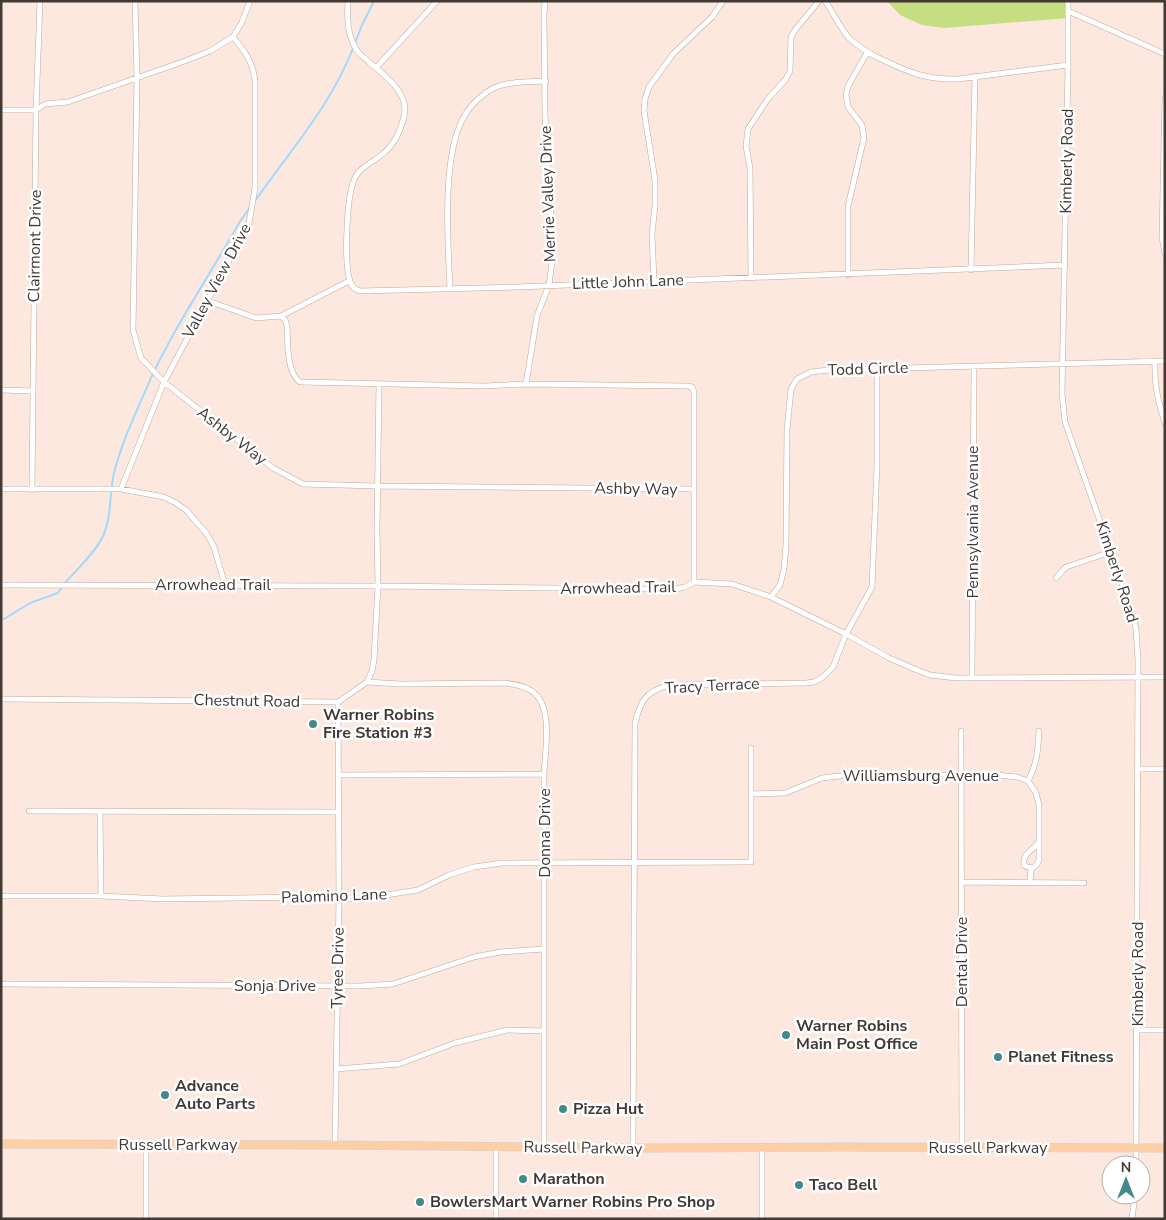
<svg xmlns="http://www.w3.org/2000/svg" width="1166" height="1220" viewBox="0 0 1166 1220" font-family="'Nunito Sans',sans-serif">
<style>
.green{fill:#c4de81}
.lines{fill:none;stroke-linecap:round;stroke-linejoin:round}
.stream{stroke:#a3dafc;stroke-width:2}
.street-casing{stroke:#bfa89b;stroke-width:6}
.primary-casing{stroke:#d2cfce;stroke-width:9}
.street{stroke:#fff;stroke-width:5}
.primary{stroke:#fdcfa7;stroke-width:8}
.poi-dot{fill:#41898a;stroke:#fff;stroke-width:2}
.labels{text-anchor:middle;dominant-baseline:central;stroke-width:5;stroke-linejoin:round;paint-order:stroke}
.street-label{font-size:16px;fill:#433934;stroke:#fff}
.poi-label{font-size:16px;font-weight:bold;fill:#433934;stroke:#fff;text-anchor:start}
</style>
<rect width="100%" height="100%" fill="#fce8de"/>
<path class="green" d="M887,1H1068V18L944,28L922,25L900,15Z"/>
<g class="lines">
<path class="stream" d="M355,43L362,25L374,1
M255,201C289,152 332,104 353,48
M65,583C77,569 96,552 103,536C112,517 109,494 114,473C122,441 138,408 151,378C176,324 210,275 239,223L250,207
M4,619L30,603L58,593L62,587"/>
<g class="street-casing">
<path id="street" d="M135,1L137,78L133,330L141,358L164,382L273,468L303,484L377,486L694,489
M348,1C347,18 347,33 356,49C358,54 365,58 369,62C384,75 410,93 404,116C401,130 395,143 385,152C376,161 362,165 356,176C346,192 344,263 350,281C351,287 355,289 360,291L518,287L1065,265
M825,1C833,12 839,26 848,37C859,48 870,54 883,60C910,73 928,80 958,79L1068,65
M1068,1V65L1062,394L1065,422L1132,612L1136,629L1138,660L1136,1165
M1068,11L1165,54
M376,68L437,1
M1165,98L1162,237L1165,254
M1,110H36L45,104L68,102L185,61L210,51L233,37L242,22L250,1
M971,270L975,76
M848,275V206L864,138L862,125L848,107L846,95L848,86L867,53
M751,277L750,168L746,146L748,129L767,100L786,79L790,71L791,37L795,30L819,1
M654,281L652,234L655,205V180L644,111L645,99L649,87L673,54L712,17L723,1
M450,288C448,244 441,153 465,115C471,104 485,92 496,87C511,81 530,82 546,81
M208,301L256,318L281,316L349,281
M281,316L285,320L287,326C288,342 286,372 300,382L484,386L526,384L687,386L692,387L694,392V582
M1155,361C1154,385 1158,401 1165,423
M526,384L537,316L549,285L553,254L545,115L544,14L545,1
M1,390L33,391
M1,489H121L164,497L176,503L186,510L207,534L214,547L225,585
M121,489L164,382L249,223L255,188V80C252,60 245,52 233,37
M32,490L36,110L40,1
M1056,578L1066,567L1111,552
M1,585L378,586L648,589H676L685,587L694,582L732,584L771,597L846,634L889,658L917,670L930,675L956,678L1165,677
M771,597L780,585L784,569L786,545L787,430L791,389L797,379L811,372L829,370L1165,361
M972,678L974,366
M367,682L400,684L505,683C513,684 521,685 528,689C555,701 545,750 544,774V1147
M1,699L338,702L367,682L372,671L374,660L378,586L377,530L379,384
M961,731L962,1148
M1137,769H1165
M339,775L544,774
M1028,781C1037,765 1038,750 1039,731
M751,794L785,793L822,778L839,776L995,775L1017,777L1028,781L1036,793L1039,805V860C1036,868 1031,870 1024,865C1022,854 1032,851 1038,843
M29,811L337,812
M100,812L101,896
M961,882L1084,883
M1030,882L1031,868
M1,896H101L163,899L302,897L360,899L418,890L449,875L474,867L502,863L751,862V748
M1,984L360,986L393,984L474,957L501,952L544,949
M1138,1030H1165
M336,1069L399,1064L455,1043L507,1030L544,1031
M335,1145L339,899L338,702
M633,1148L635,723C641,700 645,692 669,685L806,683L814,682L823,677L833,667L846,634L872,587L877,465V369
M146,1219V1145
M496,1219V1147
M762,1219V1147
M1132,1219L1135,1195"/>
</g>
<g class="primary-casing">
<path id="primary" d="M1,1144L335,1145L649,1148L838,1147L1165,1148"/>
</g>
<use href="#street" class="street"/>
<use href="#primary" class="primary"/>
</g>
<g class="poi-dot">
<circle cx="313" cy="724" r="5"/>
<circle cx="786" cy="1035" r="5"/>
<circle cx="998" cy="1057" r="5"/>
<circle cx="165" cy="1095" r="5"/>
<circle cx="563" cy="1109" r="5"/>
<circle cx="523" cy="1179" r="5"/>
<circle cx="799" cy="1185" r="5"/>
<circle cx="420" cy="1202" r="5"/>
</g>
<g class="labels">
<g class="street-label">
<text transform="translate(1067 161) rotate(-89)">Kimberly Road</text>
<text transform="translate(548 194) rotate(-92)">Merrie Valley Drive</text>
<text transform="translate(35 246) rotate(-89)">Clairmont Drive</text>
<text transform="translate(217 281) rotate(-62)">Valley View Drive</text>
<text transform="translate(628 282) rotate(-2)">Little John Lane</text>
<text transform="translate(868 369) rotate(-2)">Todd Circle</text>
<text transform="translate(232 436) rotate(38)">Ashby Way</text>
<text transform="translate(636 489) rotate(1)">Ashby Way</text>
<text transform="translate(973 522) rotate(-90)">Pennsylvania Avenue</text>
<text transform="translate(1117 572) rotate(72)">Kimberly Road</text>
<text x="213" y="585">Arrowhead Trail</text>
<text transform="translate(618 588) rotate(-1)">Arrowhead Trail</text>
<text transform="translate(712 686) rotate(-3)">Tracy Terrace</text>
<text transform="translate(247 701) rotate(1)">Chestnut Road</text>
<text x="921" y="776">Williamsburg Avenue</text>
<text transform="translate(545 833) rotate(-90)">Donna Drive</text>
<text transform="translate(334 896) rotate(-2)">Palomino Lane</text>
<text transform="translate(962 962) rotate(-90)">Dental Drive</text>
<text transform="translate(338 968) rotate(-89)">Tyree Drive</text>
<text transform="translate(1138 974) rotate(-90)">Kimberly Road</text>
<text x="275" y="986">Sonja Drive</text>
<text x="178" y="1145">Russell Parkway</text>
<text transform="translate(583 1148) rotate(1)">Russell Parkway</text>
<text x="988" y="1148">Russell Parkway</text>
</g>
<g class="poi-label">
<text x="323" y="715">Warner Robins<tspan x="323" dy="18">Fire Station #3</tspan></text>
<text x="796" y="1026">Warner Robins<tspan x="796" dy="18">Main Post Office</tspan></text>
<text x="1008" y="1057">Planet Fitness</text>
<text x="175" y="1086">Advance<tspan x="175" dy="18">Auto Parts</tspan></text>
<text x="573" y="1109">Pizza Hut</text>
<text x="533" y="1179">Marathon</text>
<text x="809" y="1185">Taco Bell</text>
<text x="430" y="1202">BowlersMart Warner Robins Pro Shop</text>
</g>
</g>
<rect width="1166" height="1220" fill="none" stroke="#433934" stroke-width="5"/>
<g transform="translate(1126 1180)"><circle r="24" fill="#ffffff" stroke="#b4b0ae"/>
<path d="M0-4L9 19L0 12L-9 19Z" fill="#41898a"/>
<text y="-8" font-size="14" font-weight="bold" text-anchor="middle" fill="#433934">N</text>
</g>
</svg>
